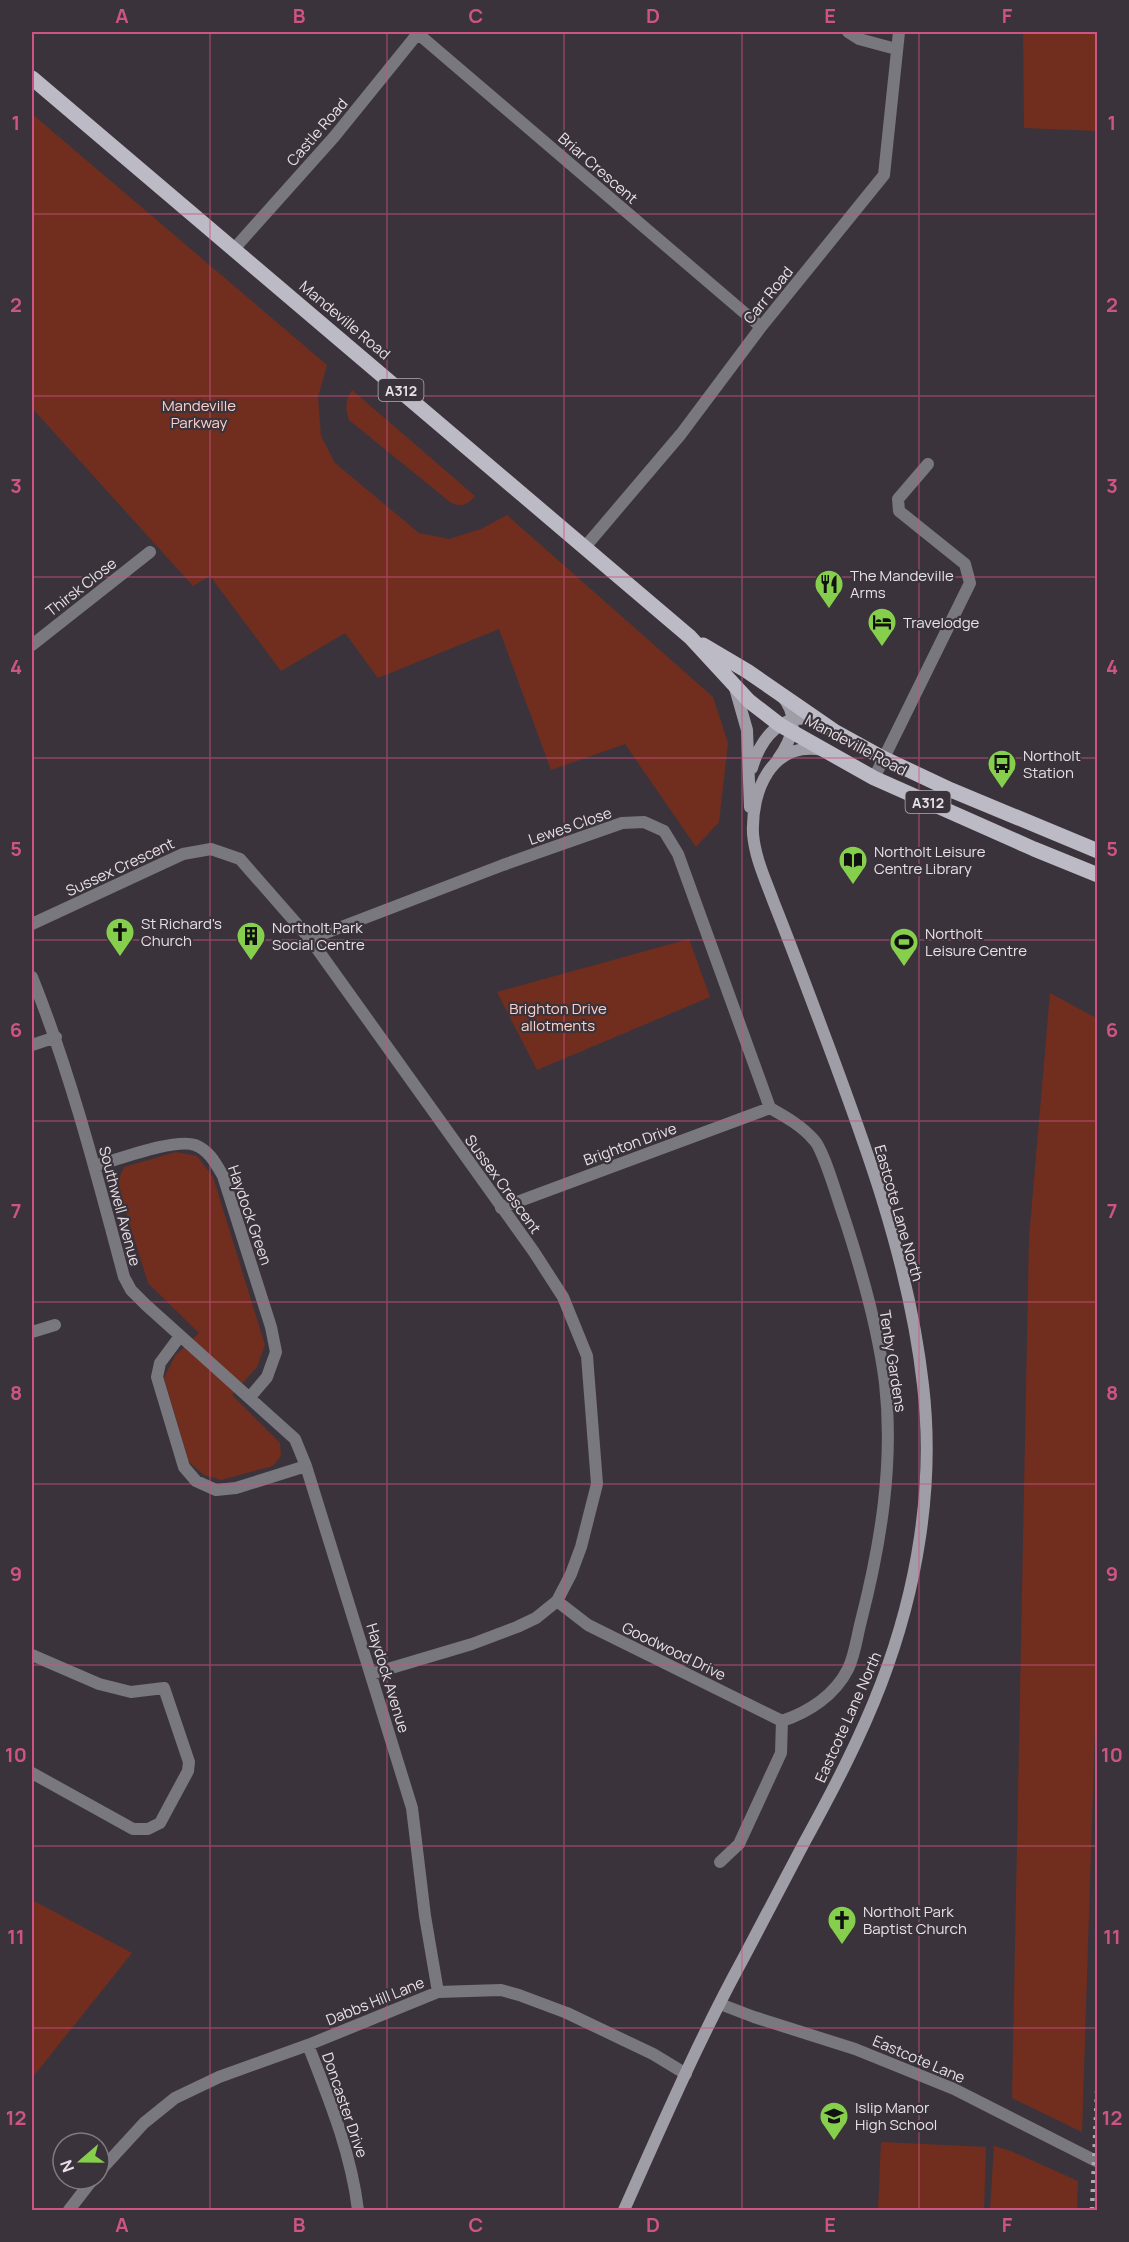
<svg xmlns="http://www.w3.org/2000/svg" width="1129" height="2242" viewBox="0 0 1129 2242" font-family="Manrope,sans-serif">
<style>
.green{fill:#712e1f}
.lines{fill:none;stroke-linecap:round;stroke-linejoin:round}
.street{stroke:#79787e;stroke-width:12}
.secondary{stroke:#9f9da6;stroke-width:12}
.primary{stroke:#bcbac5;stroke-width:15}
.rail{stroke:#b0aab0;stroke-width:4.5;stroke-dasharray:3 6;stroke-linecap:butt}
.grid{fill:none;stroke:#cd5485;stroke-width:1.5;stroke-opacity:0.55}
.labels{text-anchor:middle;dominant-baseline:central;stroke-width:4.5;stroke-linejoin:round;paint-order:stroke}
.shield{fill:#3b333b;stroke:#b3adb3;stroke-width:1.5}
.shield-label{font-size:14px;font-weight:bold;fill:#e7e1e6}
.street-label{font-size:15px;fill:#e7e1e6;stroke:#3b333b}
.park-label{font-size:15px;fill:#fcd0c6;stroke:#3b333b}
.poi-label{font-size:15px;fill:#e7e1e6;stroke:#3b333b;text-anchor:start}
.neatline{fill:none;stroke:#cd5485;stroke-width:2}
.grid-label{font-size:20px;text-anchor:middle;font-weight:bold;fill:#cd5485}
</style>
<rect width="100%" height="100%" fill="#3b333b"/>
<path class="green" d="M1023,32H1097V131L1024,128Z
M32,114L327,365L318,397L321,436L335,463L419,533L449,539L481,529L507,515L713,697L728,743L719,822L696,847L625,744L551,770L499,629L378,678L345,633L281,671L210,576L193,586L32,408Z
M352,390L475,496C467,505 461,508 450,502L349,420C345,407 345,401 352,390Z
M689,939L710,997L537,1070L497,992Z
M1050,993L1098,1019L1097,1663L1082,2132L1012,2098L1029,1238Z
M176,1152L197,1156L213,1177L265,1345L257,1367L232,1395L280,1443L281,1456L273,1466L221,1480L204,1475L189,1462L164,1378L175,1356L199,1333L148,1283L117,1183L124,1167Z
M32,1900L132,1953L32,2078Z
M881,2142L986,2147L984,2210H878Z
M994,2146L1011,2151L1078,2181L1077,2210H990Z"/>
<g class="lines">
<path class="street" d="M416,32L761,327
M848,32L859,39L896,49
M234,249L334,137L419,32
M585,547L681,434L761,327L884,175L899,32
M32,645L150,552
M874,778L970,583L965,564L899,511L898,499L928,464
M32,924L183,854L211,849L240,859L310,939L534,1252L563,1297L587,1356L597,1484L581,1547L571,1574L557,1601L536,1618L517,1627L472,1644L371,1674
M310,939L503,865L622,823L644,822L664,831L678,854L770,1108
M32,977C71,1074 97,1176 124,1277L131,1290L146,1305L295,1439L306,1466L412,1808L425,1916L438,1992
M32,1045L56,1037
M770,1108C786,1117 802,1126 814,1140C824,1150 839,1204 845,1220C862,1272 878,1328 885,1383C894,1463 881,1543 861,1621C857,1636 855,1655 848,1669C835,1695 809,1712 782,1721
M95,1166C117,1160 174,1138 195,1145C209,1150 216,1164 223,1176L271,1327L276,1352L267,1377L250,1397
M501,1208L770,1108
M32,1332L55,1325
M180,1336L160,1363L157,1377L184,1467L196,1481L216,1490L236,1488L306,1466
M557,1601L588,1625L782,1721
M32,1655L99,1684L131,1692L164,1688L189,1762L188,1771L160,1823L148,1829H133L32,1773
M720,1862L739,1844L781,1753L782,1721
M720,2004L754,2017L855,2049L954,2089L1098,2162
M308,2045C329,2099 351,2152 358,2210
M99,2172L144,2123L175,2098L219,2077L308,2045L438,1992L501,1990L519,1995L567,2013L653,2054L686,2074
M69,2210L93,2179"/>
<path class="secondary" d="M735,688L747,730L750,807
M778,759C793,738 800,717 782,696
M752,768C761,737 782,712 816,720
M624,2210C662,2125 699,2039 744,1957C764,1919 784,1881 804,1843C832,1792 860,1739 881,1684C917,1590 935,1486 923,1385C909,1260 864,1140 820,1023C805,983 790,943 774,903C766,881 755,858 753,834C751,792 771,740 823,750"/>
<path class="primary" d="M32,78L690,637L749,701L780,725L874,778L1034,849L1098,875
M703,645L747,671L834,731L883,758L951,790L1098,851"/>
<path class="rail" d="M1092,2210L1098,2070"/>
</g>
<path class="grid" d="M210,32V2210M387,32V2210M564,32V2210M742,32V2210M919,32V2210M32,214H1098M32,396H1098M32,577H1098M32,758H1098M32,940H1098M32,1121H1098M32,1302H1098M32,1484H1098M32,1665H1098M32,1846H1098M32,2028H1098"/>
<defs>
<g id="restaurant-pin" transform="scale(1.5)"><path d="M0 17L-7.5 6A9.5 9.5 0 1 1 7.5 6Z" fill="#85cf4c" stroke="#3b333b"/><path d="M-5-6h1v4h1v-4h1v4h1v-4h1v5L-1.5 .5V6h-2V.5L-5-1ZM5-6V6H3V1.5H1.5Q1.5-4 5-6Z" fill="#111"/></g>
<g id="hotel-pin" transform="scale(1.5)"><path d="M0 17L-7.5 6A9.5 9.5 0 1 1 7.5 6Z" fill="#85cf4c" stroke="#3b333b"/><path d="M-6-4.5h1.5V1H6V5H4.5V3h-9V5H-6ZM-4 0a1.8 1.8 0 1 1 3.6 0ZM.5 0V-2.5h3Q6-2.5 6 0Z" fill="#111"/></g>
<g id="bus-pin" transform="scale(1.5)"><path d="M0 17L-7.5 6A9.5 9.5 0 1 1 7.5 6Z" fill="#85cf4c" stroke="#3b333b"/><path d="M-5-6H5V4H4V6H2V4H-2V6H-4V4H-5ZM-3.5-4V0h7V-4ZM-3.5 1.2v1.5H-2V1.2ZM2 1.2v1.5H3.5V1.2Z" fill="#111"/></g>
<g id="library-pin" transform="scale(1.5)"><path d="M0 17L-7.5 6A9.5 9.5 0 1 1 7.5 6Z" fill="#85cf4c" stroke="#3b333b"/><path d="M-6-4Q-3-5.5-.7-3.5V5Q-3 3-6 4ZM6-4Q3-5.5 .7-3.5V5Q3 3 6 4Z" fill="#111"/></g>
<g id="church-pin" transform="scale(1.5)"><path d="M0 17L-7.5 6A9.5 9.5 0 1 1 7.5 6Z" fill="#85cf4c" stroke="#3b333b"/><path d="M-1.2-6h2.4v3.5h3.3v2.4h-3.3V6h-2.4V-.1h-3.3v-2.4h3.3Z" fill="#111"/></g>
<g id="building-pin" transform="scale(1.5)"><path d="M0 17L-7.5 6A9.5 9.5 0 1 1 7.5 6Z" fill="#85cf4c" stroke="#3b333b"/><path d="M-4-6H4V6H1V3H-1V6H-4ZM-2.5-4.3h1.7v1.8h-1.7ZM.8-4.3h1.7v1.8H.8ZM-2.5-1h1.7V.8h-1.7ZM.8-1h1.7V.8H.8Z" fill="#111"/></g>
<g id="stadium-pin" transform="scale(1.5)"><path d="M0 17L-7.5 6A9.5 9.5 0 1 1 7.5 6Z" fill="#85cf4c" stroke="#3b333b"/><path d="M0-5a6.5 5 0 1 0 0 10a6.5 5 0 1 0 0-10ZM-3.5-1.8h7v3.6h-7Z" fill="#111"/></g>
<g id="school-pin" transform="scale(1.5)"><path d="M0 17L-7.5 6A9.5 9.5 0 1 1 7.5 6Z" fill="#85cf4c" stroke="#3b333b"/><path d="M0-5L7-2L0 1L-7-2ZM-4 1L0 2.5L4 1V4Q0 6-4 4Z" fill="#111"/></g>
</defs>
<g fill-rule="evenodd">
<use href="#restaurant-pin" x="829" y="584"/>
<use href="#hotel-pin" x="882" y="622"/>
<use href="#bus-pin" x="1002" y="764"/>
<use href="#library-pin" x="853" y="860"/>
<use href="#church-pin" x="120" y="932"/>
<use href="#building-pin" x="251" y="936"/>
<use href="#stadium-pin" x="904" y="942"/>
<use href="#church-pin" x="842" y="1920"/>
<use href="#school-pin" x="834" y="2116"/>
</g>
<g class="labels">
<g class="shield">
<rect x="378.5" y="379" width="45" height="22" rx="4.5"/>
<rect x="905.5" y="791" width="45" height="22" rx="4.5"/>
</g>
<g class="shield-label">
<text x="401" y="390">A312</text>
<text x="928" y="802">A312</text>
</g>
<g class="street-label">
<text transform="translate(317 132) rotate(-49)">Castle Road</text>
<text transform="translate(598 168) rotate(41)">Briar Crescent</text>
<text transform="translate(768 295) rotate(-51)">Carr Road</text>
<text transform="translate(345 320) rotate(40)">Mandeville Road</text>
<text transform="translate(81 587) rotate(-38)">Thirsk Close</text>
<text transform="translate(856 745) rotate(28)">Mandeville Road</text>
<text transform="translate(570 826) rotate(-19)">Lewes Close</text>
<text transform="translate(120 867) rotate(-25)">Sussex Crescent</text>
<text transform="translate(630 1144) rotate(-20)">Brighton Drive</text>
<text transform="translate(503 1184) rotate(54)">Sussex Crescent</text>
<text transform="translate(120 1206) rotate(75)">Southwell Avenue</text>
<text transform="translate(899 1213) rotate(74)">Eastcote Lane North</text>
<text transform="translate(250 1215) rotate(71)">Haydock Green</text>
<text transform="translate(893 1361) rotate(81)">Tenby Gardens</text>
<text transform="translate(674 1651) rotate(26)">Goodwood Drive</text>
<text transform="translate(388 1678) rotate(73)">Haydock Avenue</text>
<text transform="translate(848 1717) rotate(-66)">Eastcote Lane North</text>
<text transform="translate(375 2001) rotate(-22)">Dabbs Hill Lane</text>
<text transform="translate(919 2059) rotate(23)">Eastcote Lane</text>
<text transform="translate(345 2105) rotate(71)">Doncaster Drive</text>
</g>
<g class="park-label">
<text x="199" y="405">Mandeville<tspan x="199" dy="17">Parkway</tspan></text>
<text x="558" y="1008">Brighton Drive<tspan x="558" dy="17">allotments</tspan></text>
</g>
<g class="poi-label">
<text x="850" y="575">The Mandeville<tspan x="850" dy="17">Arms</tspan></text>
<text x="903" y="622">Travelodge</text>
<text x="1023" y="755">Northolt<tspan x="1023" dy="17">Station</tspan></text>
<text x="874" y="851">Northolt Leisure<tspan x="874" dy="17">Centre Library</tspan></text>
<text x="141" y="923">St Richard's<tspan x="141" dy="17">Church</tspan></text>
<text x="272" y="927">Northolt Park<tspan x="272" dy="17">Social Centre</tspan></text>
<text x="925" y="933">Northolt<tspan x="925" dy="17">Leisure Centre</tspan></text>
<text x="863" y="1911">Northolt Park<tspan x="863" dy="17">Baptist Church</tspan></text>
<text x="855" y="2107">Islip Manor<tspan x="855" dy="17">High School</tspan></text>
</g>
</g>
<rect width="1129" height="2242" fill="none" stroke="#3b333b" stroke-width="66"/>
<g transform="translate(81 2161) rotate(250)"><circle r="28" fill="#3b333b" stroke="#80797f" stroke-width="1.5"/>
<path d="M0-4.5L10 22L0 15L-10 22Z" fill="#85cf4c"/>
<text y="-9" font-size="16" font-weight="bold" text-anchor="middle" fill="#e7e1e6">N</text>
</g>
<rect x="33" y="33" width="1063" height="2176" class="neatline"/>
<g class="grid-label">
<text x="122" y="23">A</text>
<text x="299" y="23">B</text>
<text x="476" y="23">C</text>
<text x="653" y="23">D</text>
<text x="830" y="23">E</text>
<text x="1007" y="23">F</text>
<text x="16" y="130">1</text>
<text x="1112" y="130">1</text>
<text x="16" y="312">2</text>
<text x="1112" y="312">2</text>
<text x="16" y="493">3</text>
<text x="1112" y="493">3</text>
<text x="16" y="674">4</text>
<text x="1112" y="674">4</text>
<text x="16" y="856">5</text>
<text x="1112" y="856">5</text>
<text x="16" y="1037">6</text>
<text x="1112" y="1037">6</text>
<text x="16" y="1218">7</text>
<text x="1112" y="1218">7</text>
<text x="16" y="1400">8</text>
<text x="1112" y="1400">8</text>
<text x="16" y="1581">9</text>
<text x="1112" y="1581">9</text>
<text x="16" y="1762">10</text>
<text x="1112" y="1762">10</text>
<text x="16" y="1944">11</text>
<text x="1112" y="1944">11</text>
<text x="16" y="2125">12</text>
<text x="1112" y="2125">12</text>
<text x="122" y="2232">A</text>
<text x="299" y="2232">B</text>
<text x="476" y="2232">C</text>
<text x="653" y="2232">D</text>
<text x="830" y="2232">E</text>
<text x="1007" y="2232">F</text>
</g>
</svg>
